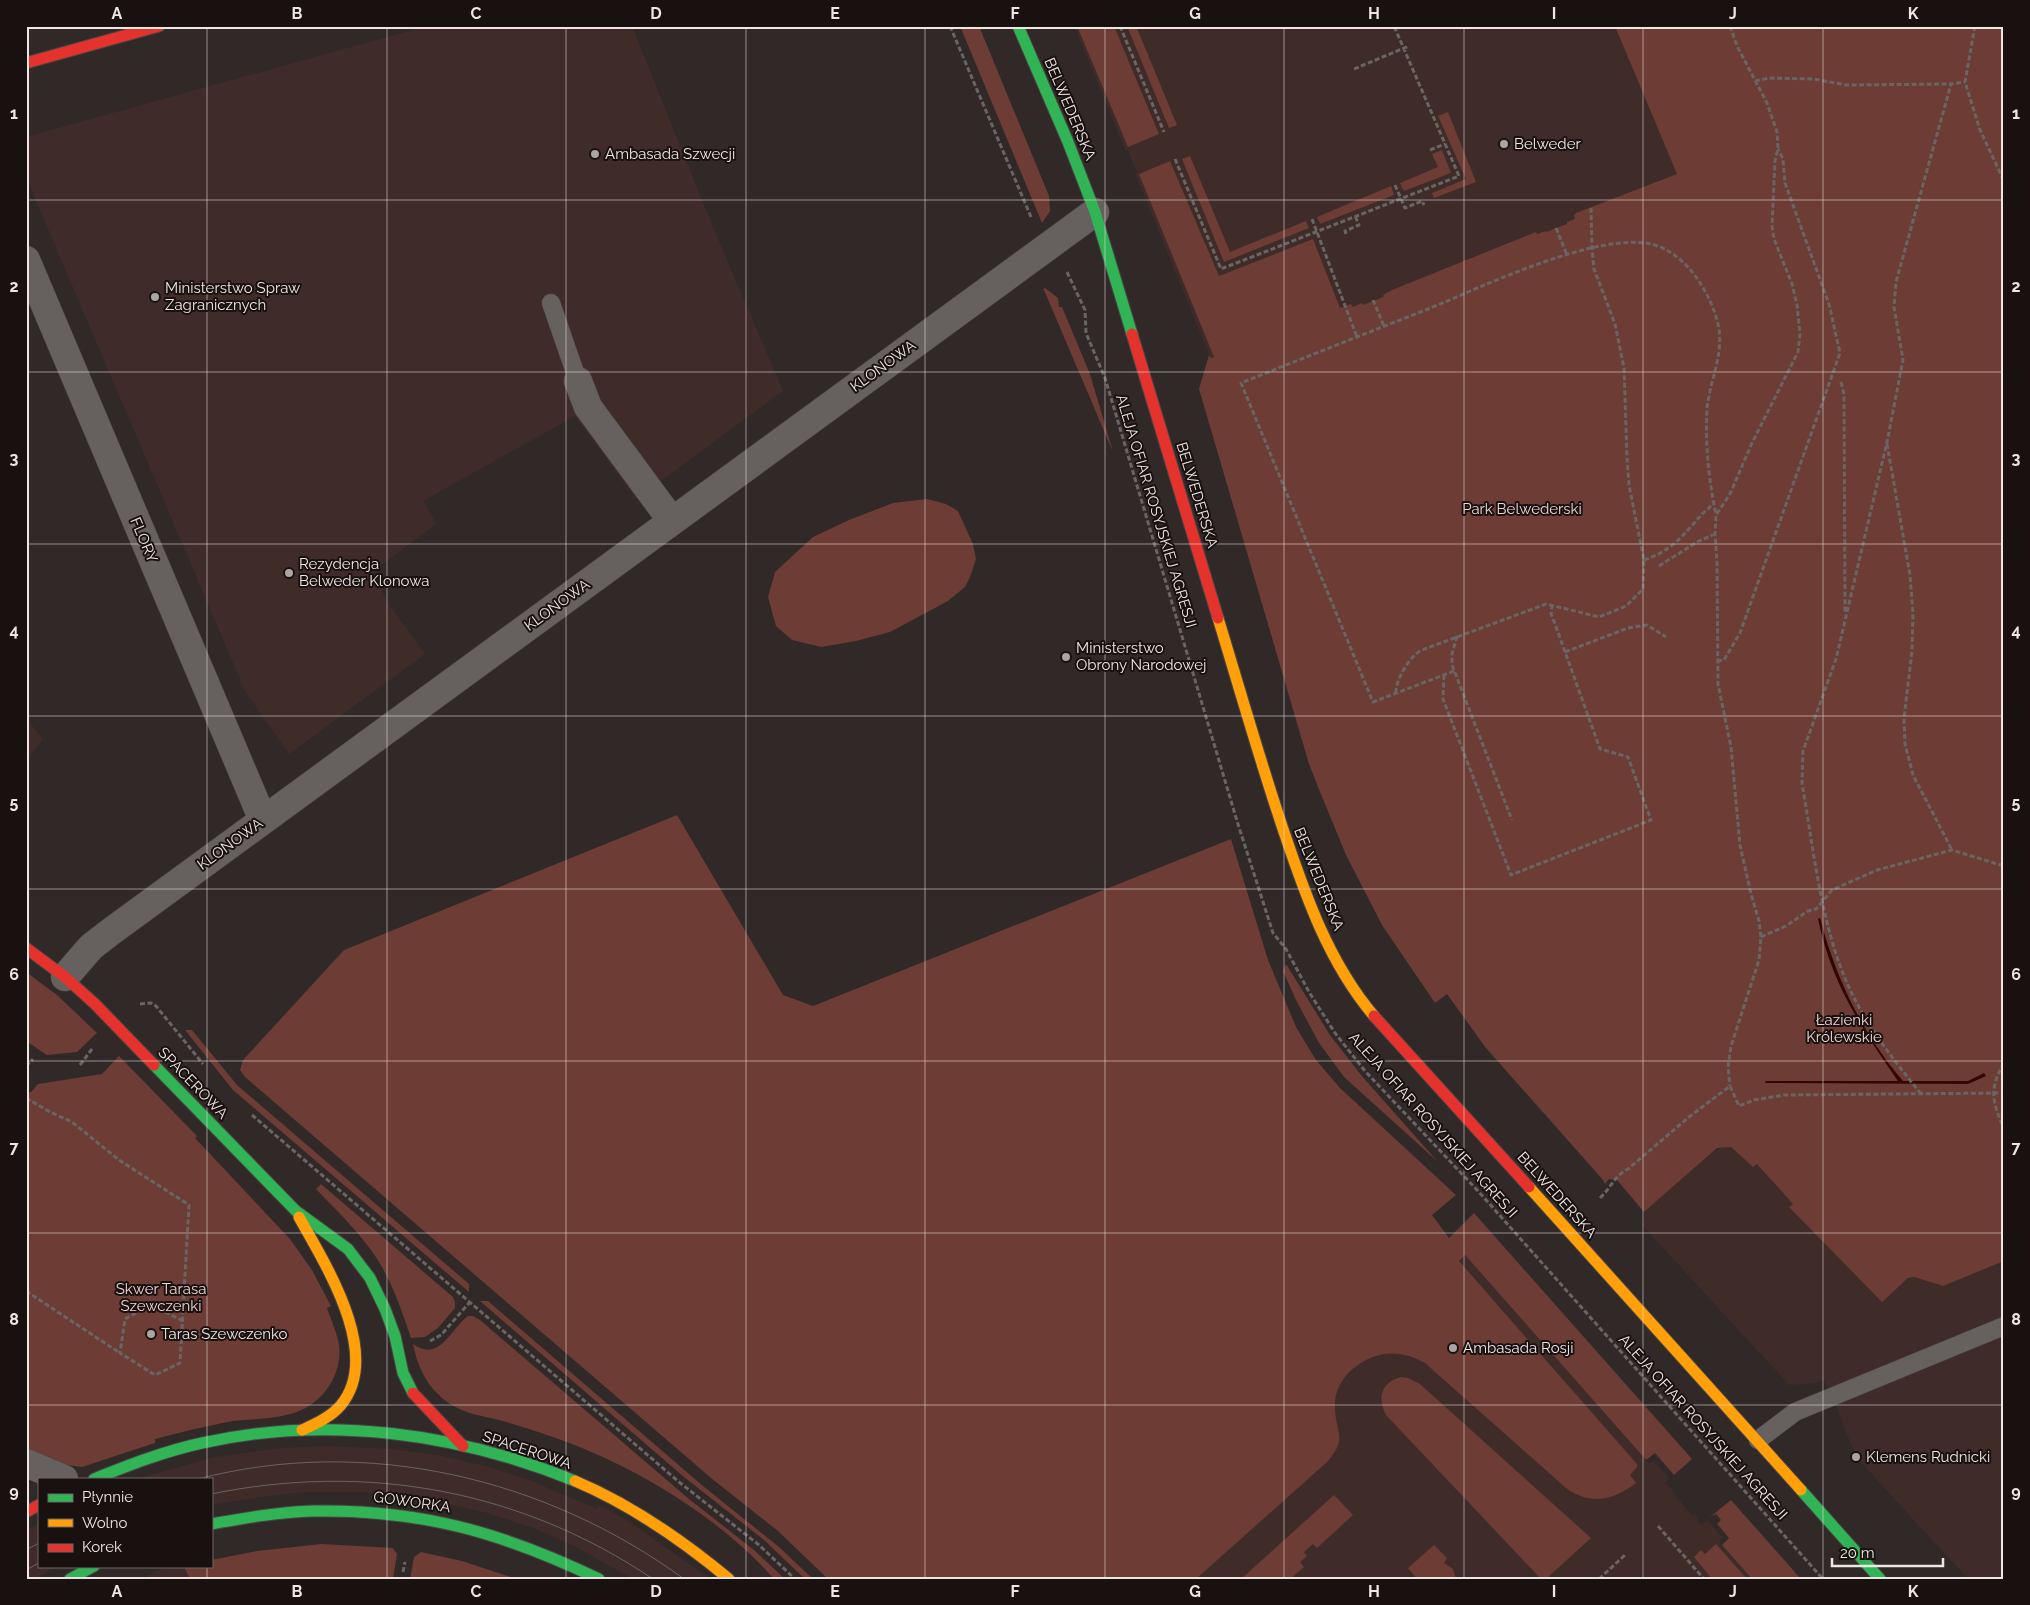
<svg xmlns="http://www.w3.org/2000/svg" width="2030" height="1605" viewBox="0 0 2030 1605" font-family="Raleway,sans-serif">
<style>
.built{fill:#3f2c29}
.green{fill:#6d3c34}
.water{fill:#310705}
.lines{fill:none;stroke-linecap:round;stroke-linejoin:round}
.lane-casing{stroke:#4b4544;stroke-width:19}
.street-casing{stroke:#4b4544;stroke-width:29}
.fast-casing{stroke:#4b4544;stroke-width:13}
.slow-casing{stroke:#4b4544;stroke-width:13}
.jam-casing{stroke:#4b4544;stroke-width:13}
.path{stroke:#6a6564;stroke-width:3;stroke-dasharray:5 2.5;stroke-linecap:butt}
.lane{stroke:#66605f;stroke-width:18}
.street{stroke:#66605f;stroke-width:28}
.fast{stroke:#30b455;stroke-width:11}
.slow{stroke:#ff9f0a;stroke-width:11}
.jam{stroke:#e5322d;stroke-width:11}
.tram{stroke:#696464;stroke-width:1}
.grid{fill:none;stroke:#efe6e4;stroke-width:1;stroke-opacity:0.55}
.poi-dot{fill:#aca4a2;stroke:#181110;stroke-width:2}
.labels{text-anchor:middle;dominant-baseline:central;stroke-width:4;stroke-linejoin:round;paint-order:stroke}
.street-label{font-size:15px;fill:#efe6e4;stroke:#181110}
.poi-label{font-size:15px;fill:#efe6e4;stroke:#181110;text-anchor:start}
.park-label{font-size:15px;fill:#efd4d0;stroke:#181110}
.neatline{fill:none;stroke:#efe6e4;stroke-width:2}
.grid-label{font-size:16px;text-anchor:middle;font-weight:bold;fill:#efe6e4}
</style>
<rect width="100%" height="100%" fill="#302928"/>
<path class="built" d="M427,26H632L710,220L783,391L636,499L575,416L423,501L437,524L373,571L387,602L425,654L289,754L245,691L26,177V137Z
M1074,26H1704L1726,82L1486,1048L1417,951L1211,359L1135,173L1137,172L1132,161L1128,150L1126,151Z
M26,718L43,739L26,761Z
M1726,1146L1731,1147L1753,1167L1757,1163L1793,1204L1790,1207L1905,1280L1914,1277L1943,1286L2004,1261V1579H1968L1856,1457L1828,1386H1826L1824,1380L1817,1383L1789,1385L1641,1224L1644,1221V1212L1714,1151Z
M1465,1255L1649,1464L1654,1461L1669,1478L1664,1483L1674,1490L1672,1492L1693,1516L1695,1514L1698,1519L1697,1520L1701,1525L1707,1520L1723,1538L1719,1542L1752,1579H1094Z
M327,1446L392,1449L438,1455L481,1465L527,1479L597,1509L599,1505L628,1521L711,1579H633L574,1546L536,1529L487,1513L423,1499L363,1492H306L267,1496L211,1505V1479H137L215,1457L281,1448Z
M39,1523V1566H56L36,1579H26V1530Z
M167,1566H183L190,1579H142Z"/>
<path class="green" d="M960,26H979L1049,196L1050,211L1042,223Z
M1077,26H1114L1159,134L1128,147Z
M1127,26H1136L1177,125L1169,128Z
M1615,26H2004V1261L1943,1286L1914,1277L1908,1278L1882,1302L1789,1207L1793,1204L1757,1164L1753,1167L1731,1147L1717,1148L1644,1212L1617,1180L1609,1179L1605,1184L1603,1180L1486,1048L1447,994L1435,1003L1382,925L1346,855L1318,787L1309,764L1199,389L1209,355L1211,358L1214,357L1139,174L1170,161L1219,276L1313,239L1340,308L1351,304L1353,307L1362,303L1363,305L1381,298L1384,296L1383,295L1392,290L1536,232L1537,234L1545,231L1546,232L1567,224V222L1575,219L1574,215L1576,213L1677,174Z
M1448,112L1476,182L1434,198L1432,193L1466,179L1438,116Z
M1442,150L1451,173L1404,191L1400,183L1438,167L1432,154Z
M1190,156L1230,252L1306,221L1309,228L1224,262L1182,159Z
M1391,186L1394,195L1320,224L1317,217Z
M1045,288L1058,298L1059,307H1062L1090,374L1113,452L1044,290H1042Z
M927,499L946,504L958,511L973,544L976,559L970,577L965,587L948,601L890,632L856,641L821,647L792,640L776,626L768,597L775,572L813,537L849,520L893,503Z
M677,815L783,995L813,1006L1231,839L1268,960L1296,1027L1316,1060L1340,1088L1456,1195L1432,1215L1449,1238L1474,1213L1692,1459L1674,1475L1655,1453L1646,1460L1465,1255L1459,1261L1637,1464V1467L1630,1475L1636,1483C1614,1500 1590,1506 1566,1488L1425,1363C1409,1354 1391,1350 1373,1357C1352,1365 1333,1384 1335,1409C1336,1434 1348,1438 1327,1462L1196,1579H828L778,1531L711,1478L245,1077L240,1070L243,1060L344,950Z
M1286,964L1330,1035L1361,1075L1438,1162L1344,1077L1319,1043L1296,1000L1283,971Z
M26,972L57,995L97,1033L77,1052L47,1055L26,1041Z
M185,1030H192L237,1085L469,1284V1292L233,1090Z
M119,1056L197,1136L195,1138L290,1239L312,1270L331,1306L327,1308C331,1320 337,1332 339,1345C343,1376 321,1406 291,1414C273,1419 252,1419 233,1421C207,1426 181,1432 155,1439V1443L82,1467L59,1464L26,1450V1093L31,1092L38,1084L102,1074Z
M321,1184L453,1297L455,1302V1308L438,1328L425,1337L411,1338C401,1308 390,1276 371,1250C355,1228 335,1209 316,1189Z
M480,1301H488L703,1486L779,1547L813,1579H805L764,1540L684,1477Z
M468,1316H473L480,1320L689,1499L754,1550L785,1579H774C719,1516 631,1464 553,1437C535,1431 517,1425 499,1420C483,1416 466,1414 452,1405C429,1391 418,1369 413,1344C440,1363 450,1329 468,1316Z
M1401,1377L1408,1378L1420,1384L1591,1538L1546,1579H1541L1386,1415C1377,1398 1381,1382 1401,1377Z
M1334,1495L1353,1515L1317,1548L1313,1544L1304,1552L1307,1556L1300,1562L1304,1567L1290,1579H1241Z
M1731,1500L1801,1579H1752L1722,1545L1729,1538L1717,1524L1721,1520L1716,1514L1710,1517Z
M321,1544L393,1548L397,1554L393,1579H190L184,1567L211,1566V1560L257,1551Z
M1716,1544L1747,1579H1712L1694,1557L1701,1550L1705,1554Z
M1434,1545L1447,1558L1444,1563L1453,1569L1456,1579H1417L1408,1568Z
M421,1552L462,1561L517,1579H410L414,1557Z"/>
<path class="water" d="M1820,918C1836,979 1862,1033 1903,1081H1968L1984,1073L1986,1076L1968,1084L1765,1083L1766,1081H1898C1861,1027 1832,985 1818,919Z"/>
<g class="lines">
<g class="lane-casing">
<path id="lane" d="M551,303L578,381
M1758,1440L1795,1412L2004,1326"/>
</g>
<g class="street-casing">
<path id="street" d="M26,260L263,820
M578,381L588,407L672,521
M65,977L91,947L109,933L1095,212
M26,1463L64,1479"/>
</g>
<g class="fast-casing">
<path id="fast" d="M1018,26L1068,142L1095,212L1132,334
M154,1065L296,1211L348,1249L370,1278L385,1309L395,1336L403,1373L413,1393
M94,1479C129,1465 165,1451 202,1443C327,1415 458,1433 575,1481
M1801,1490L1880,1579
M211,1524C245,1518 279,1512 313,1511C421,1509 503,1533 599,1579
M70,1579L94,1566"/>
</g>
<g class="slow-casing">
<path id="slow" d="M1218,618C1240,690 1260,761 1284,832C1306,897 1329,963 1374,1016
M1529,1187L1801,1490
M299,1217C325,1264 383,1354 341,1405C331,1417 315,1424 302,1430
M575,1481C632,1505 682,1540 729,1579"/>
</g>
<g class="jam-casing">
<path id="jam" d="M26,63L159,26
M1132,334L1218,618
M26,948L65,977L95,1004L154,1065
M1374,1016L1529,1187
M413,1393L463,1446
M26,1512L39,1505"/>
</g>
<path class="path" d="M950,26L1031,217
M1120,26L1164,132
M1730,26L1737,46L1767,103L1777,132L1778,148L1775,161L1772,226L1774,239L1792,284L1797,305L1800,334L1798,352L1752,443L1730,494L1716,515L1715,534L1717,562L1718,684L1731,747L1740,845L1751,894L1759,921L1761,937L1759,960L1731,1046L1728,1067L1730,1086
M1975,26L1965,82L1980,130L2004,181
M1354,69L1409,46
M1755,81L1769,78L1814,79L1846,85L1951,84
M1430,150L1445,144
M1175,159L1221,269L1459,176L1394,26
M1395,185L1405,208L1422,201L1424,205
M1312,219L1357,337
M1556,228L1567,255
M1346,234L1345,231L1359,225L1355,216
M1067,272L1085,310L1086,333L1105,378L1237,821L1273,933L1286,949L1309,992L1335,1033L1365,1071L1478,1191L1823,1579
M1373,300L1384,326
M1841,382L1844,394L1845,613
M1887,444L1910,575L1913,613L1912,651L1904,718L1905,744L1913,775L1952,850
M1644,560C1660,555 1675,545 1686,532C1696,522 1702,512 1714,504
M1659,566L1697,542L1715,534
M1457,636L1452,654V665L1512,820
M1565,652L1628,628L1647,625L1666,637
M1717,661L1724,660L1740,633L1840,353L1829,304L1785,183L1783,159L1778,149
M1454,671L1373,702L1241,383C1303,358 1365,334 1428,309C1482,287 1595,232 1651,244C1685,252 1710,291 1718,324C1725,353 1709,382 1707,410C1705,445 1709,481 1716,515
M1444,675L1443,699L1511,875L1651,820L1628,757L1600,749L1555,624L1551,614L1552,605
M1396,693C1395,681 1410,655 1422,650L1546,604L1599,617L1626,606L1643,589L1644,560L1629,485L1627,458L1624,368L1615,324L1594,269L1592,248L1591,208
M1761,937L1786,926L1808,911L1816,909L1832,890L1877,870L1952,850L2004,866
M140,1004L151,1003L156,1006L203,1064
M2004,1063C1988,1090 1993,1103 2004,1129
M80,1065L92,1049
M26,1066L33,1059
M1921,1094C1893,1059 1865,1024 1847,983C1821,924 1813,846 1802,783L1803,751L1836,659L1887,442L1903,360L1894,307L1896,282L1951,84L1965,82
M26,1098L50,1112L72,1122L119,1160L189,1205L180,1363L155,1375L120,1353L125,1319L151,1305L183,1321
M252,1115L679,1482L759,1545L795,1579
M1600,1198C1611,1188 1614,1176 1628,1169L1689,1117L1730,1086L1739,1106L1754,1100L1784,1095L2004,1093
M26,1291L120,1353
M430,1341L441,1335L470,1302
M1658,1526L1704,1579
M403,1572L405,1562
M1599,1579L1625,1555"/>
<use href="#lane" class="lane"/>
<use href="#street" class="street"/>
<use href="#fast" class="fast"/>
<use href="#slow" class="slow"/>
<use href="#jam" class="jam"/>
<path class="tram" d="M198,1479C366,1435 546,1478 684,1579
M211,1494C367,1462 521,1490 653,1579
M26,1550L39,1543
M26,1570L39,1563"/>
</g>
<path class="grid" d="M207,26V1479M387,26V1579M566,26V1579M746,26V1579M925,26V1579M1105,26V1579M1284,26V1579M1464,26V1579M1643,26V1579M1823,26V1579M26,200H2004M26,372H2004M26,544H2004M26,716H2004M26,889H2004M26,1061H2004M26,1233H2004M26,1405H2004M207,1566V1579"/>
<g class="poi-dot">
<circle cx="1504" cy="144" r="5"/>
<circle cx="595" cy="154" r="5"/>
<circle cx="155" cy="297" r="5"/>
<circle cx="289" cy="573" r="5"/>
<circle cx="1066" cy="657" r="5"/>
<circle cx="151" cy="1334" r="5"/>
<circle cx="1453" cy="1348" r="5"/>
<circle cx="1856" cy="1457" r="5"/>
</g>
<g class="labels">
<g class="street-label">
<text transform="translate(1070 109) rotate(67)">BELWEDERSKA</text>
<text transform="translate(883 366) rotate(-36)">KLONOWA</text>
<text transform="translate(1197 495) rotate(73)">BELWEDERSKA</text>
<text transform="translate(1156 511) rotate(73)">ALEJA OFIAR ROSYJSKIEJ AGRESJI</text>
<text transform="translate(144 540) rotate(67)">FLORY</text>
<text transform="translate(557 605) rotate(-36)">KLONOWA</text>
<text transform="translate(230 844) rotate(-36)">KLONOWA</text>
<text transform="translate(1319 879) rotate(68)">BELWEDERSKA</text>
<text transform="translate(193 1083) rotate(46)">SPACEROWA</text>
<text transform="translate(1433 1125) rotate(48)">ALEJA OFIAR ROSYJSKIEJ AGRESJI</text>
<text transform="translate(1557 1195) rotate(48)">BELWEDERSKA</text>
<text transform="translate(1703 1427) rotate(48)">ALEJA OFIAR ROSYJSKIEJ AGRESJI</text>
<text transform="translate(527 1450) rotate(18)">SPACEROWA</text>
<text transform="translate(412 1502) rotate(8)">GOWORKA</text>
</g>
<g class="poi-label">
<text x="1514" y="144">Belweder</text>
<text x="605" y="154">Ambasada Szwecji</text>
<text x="165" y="288">Ministerstwo Spraw<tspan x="165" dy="17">Zagranicznych</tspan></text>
<text x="299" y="564">Rezydencja<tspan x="299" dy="17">Belweder Klonowa</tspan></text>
<text x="1076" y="648">Ministerstwo<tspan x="1076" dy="17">Obrony Narodowej</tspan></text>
<text x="161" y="1334">Taras Szewczenko</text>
<text x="1463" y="1348">Ambasada Rosji</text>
<text x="1866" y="1457">Klemens Rudnicki</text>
</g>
<g class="park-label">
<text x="1522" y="509">Park Belwederski</text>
<text x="1844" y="1020">Łazienki<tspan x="1844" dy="17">Królewskie</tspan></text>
<text x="161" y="1289">Skwer Tarasa<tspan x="161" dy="17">Szewczenki</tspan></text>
</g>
</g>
<rect width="2030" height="1605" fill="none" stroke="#181110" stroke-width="55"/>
<rect x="38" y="1478" width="175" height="90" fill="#181110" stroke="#6e6665"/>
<rect x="48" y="1494" width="25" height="8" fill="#30b455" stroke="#6e6665"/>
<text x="82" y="1502" font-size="15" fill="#efe6e4">Płynnie</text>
<rect x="48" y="1519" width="25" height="8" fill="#ff9f0a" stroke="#6e6665"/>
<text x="82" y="1528" font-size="15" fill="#efe6e4">Wolno</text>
<rect x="48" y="1544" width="25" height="8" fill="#e5322d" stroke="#6e6665"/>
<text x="82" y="1552" font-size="15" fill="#efe6e4">Korek</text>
<path d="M1832 1558v8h111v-8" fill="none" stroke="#efe6e4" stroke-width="2.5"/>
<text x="1840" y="1558" font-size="15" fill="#efe6e4" stroke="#181110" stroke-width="4" paint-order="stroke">20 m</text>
<rect x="28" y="28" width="1974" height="1550" class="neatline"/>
<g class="grid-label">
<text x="117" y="19">A</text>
<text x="297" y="19">B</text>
<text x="476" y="19">C</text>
<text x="656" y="19">D</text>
<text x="835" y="19">E</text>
<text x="1015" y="19">F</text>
<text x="1195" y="19">G</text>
<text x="1374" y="19">H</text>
<text x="1554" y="19">I</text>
<text x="1733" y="19">J</text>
<text x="1913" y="19">K</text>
<text x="14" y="119">1</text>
<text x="2016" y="119">1</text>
<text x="14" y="292">2</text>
<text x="2016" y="292">2</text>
<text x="14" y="464">3</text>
<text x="2016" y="464">3</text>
<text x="14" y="636">4</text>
<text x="2016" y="636">4</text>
<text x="14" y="808">5</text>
<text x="2016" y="808">5</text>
<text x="14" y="980">6</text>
<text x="2016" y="980">6</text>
<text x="14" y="1153">7</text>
<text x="2016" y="1153">7</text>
<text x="14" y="1325">8</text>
<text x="2016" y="1325">8</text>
<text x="14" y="1497">9</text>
<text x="2016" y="1497">9</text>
<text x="117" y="1597">A</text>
<text x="297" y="1597">B</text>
<text x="476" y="1597">C</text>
<text x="656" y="1597">D</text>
<text x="835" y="1597">E</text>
<text x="1015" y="1597">F</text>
<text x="1195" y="1597">G</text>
<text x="1374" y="1597">H</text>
<text x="1554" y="1597">I</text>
<text x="1733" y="1597">J</text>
<text x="1913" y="1597">K</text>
</g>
</svg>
